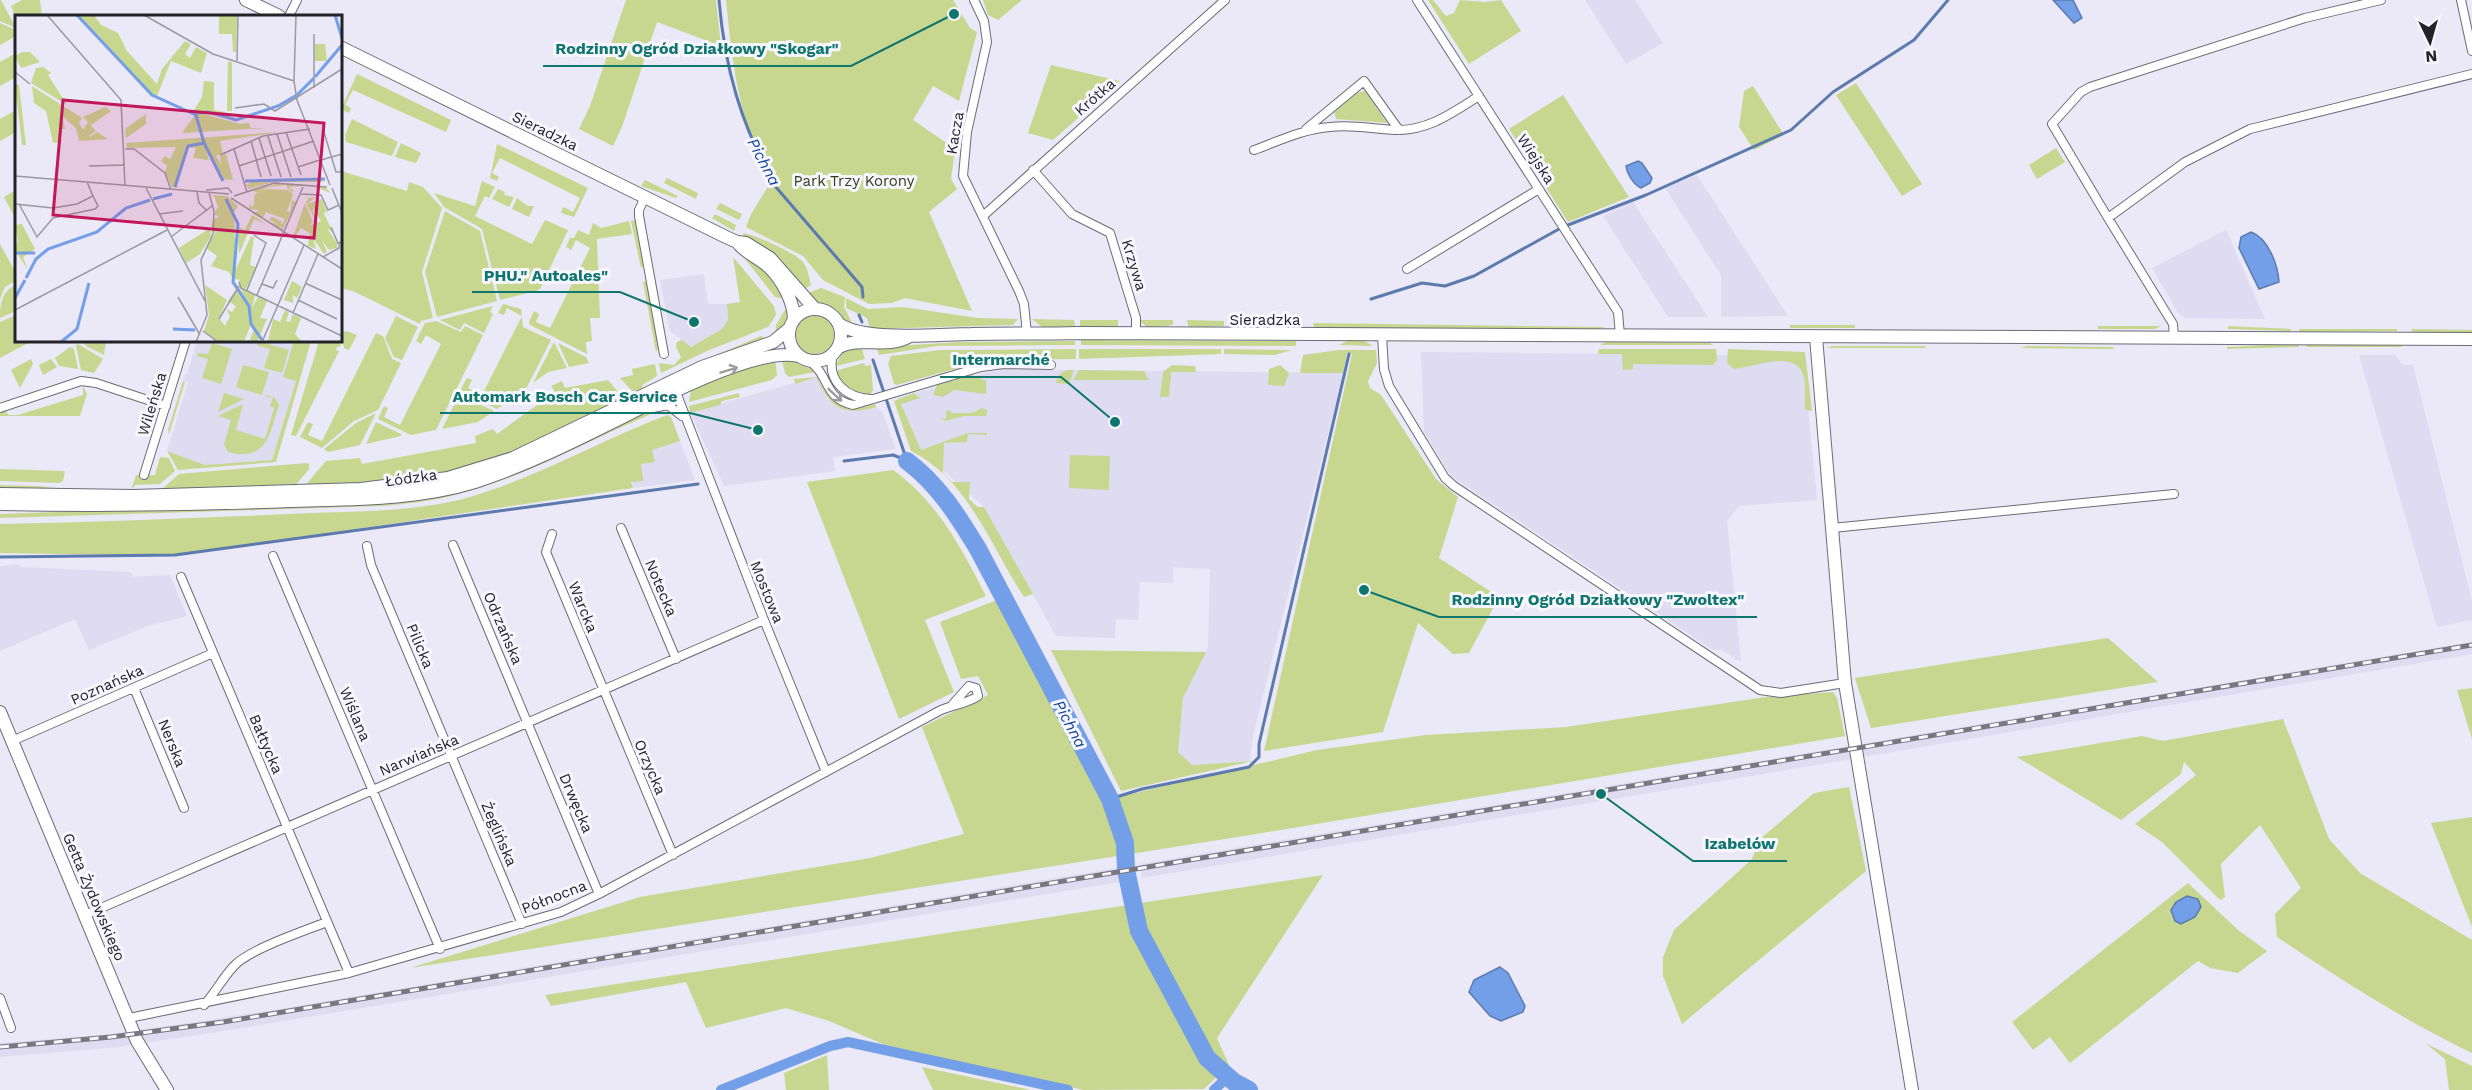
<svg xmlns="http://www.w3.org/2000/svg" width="2472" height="1090" viewBox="0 0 2472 1090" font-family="'Work Sans',sans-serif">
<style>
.built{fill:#dfdbf0}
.green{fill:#c8d78f}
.water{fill:#739fe8;stroke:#5b7aae;stroke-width:1.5}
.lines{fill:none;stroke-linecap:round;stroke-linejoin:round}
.stream{stroke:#5b7aae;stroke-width:3}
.canal{stroke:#739fe8;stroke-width:10}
.river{stroke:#739fe8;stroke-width:18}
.street-casing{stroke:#6d6b77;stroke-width:10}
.secondary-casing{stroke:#6d6b77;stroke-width:14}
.street{stroke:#fff;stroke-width:8}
.secondary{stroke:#fff;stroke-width:12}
.rail-casing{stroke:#797781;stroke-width:5}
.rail{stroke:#f8f6ff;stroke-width:3;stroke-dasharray:9;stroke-linecap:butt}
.oneway{stroke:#9c9c9e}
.labels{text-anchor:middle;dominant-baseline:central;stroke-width:6;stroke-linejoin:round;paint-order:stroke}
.street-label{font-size:15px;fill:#232228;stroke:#f8f6ff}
.park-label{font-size:15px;fill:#363d16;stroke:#f8f6ff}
.water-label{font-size:16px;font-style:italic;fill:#104498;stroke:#f8f6ff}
.inset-river{fill:none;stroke:#739fe8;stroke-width:3}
.inset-road{fill:none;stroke:#9b99a4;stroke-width:1.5}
.view{fill:#c2185b;fill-opacity:0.15;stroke:#c2185b;stroke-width:3}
.inset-edge{fill:none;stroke:#232228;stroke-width:3}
.leader{fill:none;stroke:#0f766e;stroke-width:2}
.callout-dot{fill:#0f766e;stroke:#f8f6ff;stroke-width:2}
.callout-label{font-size:16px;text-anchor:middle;font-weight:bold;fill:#0f766e;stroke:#f8f6ff;stroke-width:6;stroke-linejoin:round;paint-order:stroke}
</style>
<rect width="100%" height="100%" fill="#ebe8f7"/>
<path class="built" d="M1585,0H1635L1663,43L1626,64Z
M1697,175L1788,316L1721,317V275L1665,188Z
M1633,202L1708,317H1668L1603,216Z
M2226,230L2265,319L2186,318L2178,313L2152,268Z
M704,274L708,304H727L728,320L722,329L691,347L670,331L660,280Z
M197,341H308L272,460L205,465L167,451L188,382L183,380L185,374H187Z
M1421,352L1803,356L1817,500L1739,506L1727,521L1741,662L1722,650H1713L1451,476L1424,432Z
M2359,355H2395L2403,365H2413L2472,601V620L2437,627Z
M999,369L1343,373L1253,736L1250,761L1192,765L1178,752L1183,698L1208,647L1210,569L1173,567V583L1140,582L1138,620L1116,619L1115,638L1056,636L984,507L921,450L897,398Z
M816,377L827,399L853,411L876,407L882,411L896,449L833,457L835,471L724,486L690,412Z
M667,415L671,417L695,480L633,488L628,470Z
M19,564L21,567L130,572L133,577L170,575L187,616L148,626L89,650L75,619L0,651V566Z
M2472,642V654L1863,757L1861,744Z
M1849,746L1851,759L1142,878L1140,864Z
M1116,868L1119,882L224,1031L144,1043L141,1030L274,1010Z
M128,1033L131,1044L120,1047L0,1057V1043Z"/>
<path class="green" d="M0,0H1L16,28L0,21Z
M22,0H40L42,16L16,18L11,6Z
M626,0H716L721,46L657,22L622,127L613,146L579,129L590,106Z
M726,0H953L970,28L977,32L959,101L933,86L913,120L945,142L956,143L951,179L957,189L929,212L972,311L905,298L892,303L869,304L823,280L803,256L746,227L751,214L772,180C739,128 732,60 726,0Z
M983,0H1022L998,20L988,15Z
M1428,0H1433L1446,16L1454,13L1460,0L1485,2L1501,0L1521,31L1469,64Z
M0,23L16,30V36L0,45Z
M16,53V77L0,86V62Z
M1051,65L1120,81L1053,140L1028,133Z
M357,74L451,120L446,132L353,90L345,105L351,108L349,113L341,109Z
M1856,83L1922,184L1902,196L1836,95Z
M1753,86L1784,135L1754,150L1739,127L1744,91Z
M1365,91L1387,123L1336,119L1334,112L1357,93Z
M1563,95L1629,197L1568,222L1509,129Z
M16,110V132L0,141V119Z
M352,119L398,142L392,156L346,142L345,135Z
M401,143L421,153L416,163L395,157Z
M497,144L588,188L574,217L561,213L563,207L573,212L580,198L500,158L492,173L499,177L497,181L490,178Z
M2056,148L2065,162L2037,179L2029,165Z
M341,171L407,191L409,182L423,187L442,208L422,272L433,318L421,321L420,324L355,292L341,288Z
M667,178L698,193L696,199L664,183Z
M645,180L678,196L676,198L641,186Z
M482,181L495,187L489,198L485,196L475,216L532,244L545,220L568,230L540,289L536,291L500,300L482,229L444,207L434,193L475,206Z
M498,189L505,192L504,195L514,197L509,207L492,199Z
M16,190V220L4,197Z
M517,198L528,206H534L529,217L512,209Z
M720,203L742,214L739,220L716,209Z
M445,211L480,231L497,301L437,317L425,272Z
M715,214L736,225L734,231L712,218Z
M635,220L644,265L641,268L631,221Z
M629,221L632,234L597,239L600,318H590L592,341L586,342L587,354L530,325L529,322L534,311L539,314L536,322L550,328L590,248L576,240L571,250L566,247L570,238H574L578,230L589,235L593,223L601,228Z
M743,233C758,236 794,252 803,262C808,268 809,278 811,285L803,290C785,262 772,253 744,238Z
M0,244L16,273V281L5,287L0,299Z
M741,254L762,268L786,299L775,297Z
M733,257L774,306L776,315L768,327L707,351L661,373L659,363L674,365L681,357L676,347L677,342L682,340L691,347L722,329L728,320L727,304L740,302Z
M647,281L659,347L656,352L643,282Z
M16,285V311L0,318C0,303 2,291 16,285Z
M821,288L845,297L844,307L854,327L805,294Z
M846,298L868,309L903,307L978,318L1018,319L1013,325L870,329L867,318L846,308Z
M503,304L521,309L523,327L551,340L527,387L497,409L463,393L461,389L467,378L472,380L468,388L482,395L522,316L507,308L504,315L498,313Z
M493,306L490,312L493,314L484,333L464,323L460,330L440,320Z
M787,306L789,319L775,337L776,325Z
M16,315V340L32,341L0,358V322Z
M396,316L418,327L402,360L394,357L385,338Z
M796 335a19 19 0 1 1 38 0a19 19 0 1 1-38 0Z
M1032,319L1074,320L1075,327H1042Z
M1080,320H1118V328H1080Z
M1139,320H1173V325L1148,328Z
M1187,320L1224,321V326L1189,328Z
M436,321L461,332L465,326L483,335L436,430L411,435L378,419L384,406L388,408L384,417L400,425L441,344L426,335L421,344L416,341L425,323Z
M1232,322L1292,323V327L1233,328Z
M1313,323L1605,327L1597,330L1315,329Z
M1790,325H1855V328H1790Z
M2098,326H2161L2155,329H2098Z
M2228,326L2291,329V331L2228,329Z
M2299,329H2397V331L2300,332Z
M2411,329L2472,330V332H2413Z
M346,331L357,335L349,350L344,348L341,333Z
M376,333L383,336L392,359L401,363L378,410L354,421L322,448L300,437L308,422L313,424L308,435L322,441Z
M761,336L769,340L662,381V378Z
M1081,340L1296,341V346L1081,345Z
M83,341H106L104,355L86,346Z
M258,341L289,350L282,373L264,368L270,349L257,345Z
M294,341H311L276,462L178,470L167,451L205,465L272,460L296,381L283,377Z
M319,341H340L341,346L337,347L336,350L339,351L296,436L291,435Z
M1075,341V345L937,346L879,355L876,347L961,342Z
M1347,341H1364L1373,346L1339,345Z
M554,342L567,368L548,372L533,383Z
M1606,342L1710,343L1713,345H1600Z
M212,343L232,349L221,384L202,378L208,359L197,356L198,353L208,354Z
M558,343L586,357L589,363L569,367Z
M78,344L103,359L94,373L81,370L76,345Z
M2286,344H2299V347L2227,349V347Z
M2307,344H2400L2402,347H2306Z
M861,346L865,359L836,366L842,352Z
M1832,346H1925L1926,348H1827Z
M2027,346L2113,347L2114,349L2020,348Z
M70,347L74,349L78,369L59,366L55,358Z
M1076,349V359L987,360L897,385L894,384L888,364L891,356L941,350Z
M1079,349H1221V354L1079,359Z
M1224,349L1292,350L1275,355L1224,354Z
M1599,349H1716L1717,360L1713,365L1633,364V369L1623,370L1622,354H1598Z
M1728,349L1805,352L1812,411L1805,410C1804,399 1807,382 1802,372C1791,350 1752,368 1734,369L1727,363Z
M1339,350H1376L1377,363L1368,381L1370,388L1381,395L1436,479L1458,497L1439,558L1499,597L1469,653L1453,654L1418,623L1383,732L1264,751L1352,354L1347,353L1343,373H1300L1303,355Z
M781,357L795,360L815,372L789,377L785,373Z
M775,358L777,375L772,380L689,402L691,391L698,384Z
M31,359L33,364L20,388L11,370Z
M51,359L57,367L43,375L39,365Z
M864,363L865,366L871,365L873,390L871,394C853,395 842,386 835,371Z
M655,364L657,376L642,385L643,391L633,392L620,378L633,375L632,369Z
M243,365L269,372L262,395L236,387Z
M1172,365L1195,366L1196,372H1171L1169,397H1160L1163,372Z
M1280,365L1289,373L1284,386L1268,385L1269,369Z
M1074,370L1069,384L1056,383C1058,372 1064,370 1074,370Z
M1079,370L1144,371L1149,380H1073Z
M972,375L986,381V394L954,390L943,397L933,395L937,385Z
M816,377L795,384L794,379L817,377C828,403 847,413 875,404L876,407C843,417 829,407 816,377Z
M608,380L625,400L508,456L416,481L303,488L326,461L360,458L362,464L476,443L475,436L493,429L497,434L555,392L551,386L562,381L565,388Z
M183,381L185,382L169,434L168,430Z
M83,386L87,394L80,416H0V412L6,411L8,415H18L83,395Z
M224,393L244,399L218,412Z
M739,393L740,397L722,401L720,405L690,413L689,406Z
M914,393L920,398L901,404L921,450L968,433H987V435L968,434L967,442L944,443L943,473L952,482H970L969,499L978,507H984L1033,594L1024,597C991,547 968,479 911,451L894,401Z
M267,395L275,398L279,405C269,435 267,462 228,452L224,444L231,420L218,416L243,404L236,430L265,439L274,408L270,406L273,398L265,396Z
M459,395L494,411L478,422L442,429Z
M982,408L987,410L986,416H964L945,421L940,418L946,419V411L949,410L952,413H972Z
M649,411V415C587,441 527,476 462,493C435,501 407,504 380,506L0,518V514L403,500Z
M376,413L360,445L328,452L324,449L356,423Z
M667,415L671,417L680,441L652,450L655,462L641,464L643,481L631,482L633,488L175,556L0,553V524C97,522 193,518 290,514C350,511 412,513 470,497C538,477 601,440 667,415Z
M376,422L401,434V436L366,444Z
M1070,455L1110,456L1109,490L1069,488Z
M160,457L169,458L175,471L160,484L135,485L131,490L136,475H155Z
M306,463L309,464V469L294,487L135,491L162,489L179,474Z
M0,469L65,471L63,481L59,483L0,481Z
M893,470C937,501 962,549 986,596L925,620L954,692L899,719L807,482Z
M0,485L38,486L70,490L0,488Z
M1005,597L1110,799L1317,750L1426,735L1566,727L1766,697L1833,692L1837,698L1845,736L1244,836L410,968L640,897L870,858L964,834L922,727L988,695L978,676L961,679L940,622Z
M2108,638L2158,682L1871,728L1855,678Z
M1051,650L1206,652L1183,698L1178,752L1192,765L1253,761L1121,791Z
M2472,688V739L2457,690Z
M2283,719L2329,839L2360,873L2472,940V1053C2403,1020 2340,979 2277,937L2275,914L2301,888L2260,825L2221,864L2225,897L2220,900L2162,842L2135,824L2196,775L2184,762L2181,774L2121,820L2017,757L2142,736L2163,741Z
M1849,787L1866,871L1682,1024L1663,976V957L1674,930L1752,859L1759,840L1814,793Z
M2472,817V927L2431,823Z
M1323,875L1217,1038L1229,1065L1204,1089L1084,1090L897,1050L829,1021L786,1008L706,1028L686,982L551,1006L545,995Z
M2188,883L2238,930L2267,951L2238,973L2210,968L2198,961L2070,1063L2050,1037L2033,1050L2012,1022Z
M2425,1043L2472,1066V1090H2449L2445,1059Z
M827,1055L829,1090H786L784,1073Z
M922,1067L1031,1090H933Z"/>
<path class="water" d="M2053,0H2073L2082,18L2074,23Z
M1638,161L1642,163L1652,178L1650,183L1641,188C1634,185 1627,174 1626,166Z
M2251,232C2268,238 2278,265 2279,282L2259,289L2239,248L2241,237Z
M2187,896L2198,899L2201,907L2195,917L2181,924L2175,921L2171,910L2176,902Z
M1500,967L1508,973L1525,1006L1523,1012L1501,1021L1490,1016L1469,992L1474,980Z"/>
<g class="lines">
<path class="stream" d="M719,0C725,70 741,124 775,186L862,287L863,297
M1568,225L1646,195L1791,130L1833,92L1914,40L1948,0
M1371,299L1422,283L1445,286L1474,276L1559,229
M859,315L862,322
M873,360L907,461
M844,461L893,455L906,460
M0,557L175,555L698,484
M1110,799L1142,789L1249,767L1259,757V744L1349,354"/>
<path class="canal" d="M721,1090L830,1046L848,1042L1068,1090
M1214,1090L1228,1077"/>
<path class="river" d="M907,461C938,484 958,516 978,549L1110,799L1125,843L1126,870L1139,931L1207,1058L1234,1082L1249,1090"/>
<g class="street-casing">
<path id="street" d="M974,0L984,21L987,42L967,132L963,176L1019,291L1024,304L1027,334
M1417,0L1618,312L1620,336
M2461,0L2472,51
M289,16L297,0
M1306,129L1364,81L1399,130
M1254,150C1279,141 1303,129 1330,127C1352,124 1372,129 1395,130C1428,131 1452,113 1479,96
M1033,170L1072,214L1110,233L1136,318V334
M645,197L639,210V216L664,354
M983,216L1225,0
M2108,218L2052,124L2081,92L2090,87L2305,18L2381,0
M1407,269L1539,189
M1382,335L1384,369L1389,386L1445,478L1454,486L1760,690L1781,693L1845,683
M2174,338L2173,324L2108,218L2185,162L2250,129L2472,74
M833,355C826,381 847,398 871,399
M809,361C830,375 823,398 853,405L981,367L1003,364L1051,365
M674,387L764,620L826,772
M0,408L81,381L96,383L166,406
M648,409L668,405L682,416
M144,475L186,340
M621,528L676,659
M1832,528L2174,494
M552,534L546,552L673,855
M453,545L599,894
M367,546L371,565L522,924
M273,556L440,949
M181,577L349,973
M134,688L184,808
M12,741L213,653
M85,915L764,620
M0,998L11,1028
M204,1005C215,993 222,979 233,967C247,950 304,931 327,922
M129,1018L349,973L561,912L599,894L939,711C951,705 967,704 978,696L976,688L969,686L953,704"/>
</g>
<g class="secondary-casing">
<path id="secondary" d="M246,0L279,16
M340,47L726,237L737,242L746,243L770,258L815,309
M737,242C746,254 760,258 770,268C782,280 794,302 794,319
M789 335a26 26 0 1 1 52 0a26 26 0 1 1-52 0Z
M839,324C865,342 939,334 971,334C1007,333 1042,334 1078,333L2472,339
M1816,337L1845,683L1912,1090
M839,347C860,336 886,349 908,337
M0,494L133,496L361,489L448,478L513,458L702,367L773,342L789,329
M0,504C98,506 192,505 291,501C352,499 416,500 475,482C527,465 577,440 625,416C663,396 758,347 798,356
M0,712L137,1041L167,1090"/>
</g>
<use href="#street" class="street"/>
<use href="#secondary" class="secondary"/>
<g class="rail-casing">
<path id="rail" d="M0,1047L111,1037L223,1022L2472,645"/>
</g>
<use href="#rail" class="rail"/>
</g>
<defs><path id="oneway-shaft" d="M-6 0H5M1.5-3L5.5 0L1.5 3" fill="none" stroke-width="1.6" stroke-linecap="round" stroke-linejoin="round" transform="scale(1.5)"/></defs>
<g class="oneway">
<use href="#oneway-shaft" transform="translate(729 370) rotate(-17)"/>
<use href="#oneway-shaft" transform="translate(835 395) rotate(43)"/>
</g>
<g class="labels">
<g class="street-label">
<text transform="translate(1095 97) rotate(-41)">Krótka</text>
<text transform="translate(545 131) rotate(26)">Sieradzka</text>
<text transform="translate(955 133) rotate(-80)">Kacza</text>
<text transform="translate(1536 159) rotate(57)">Wiejska</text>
<text transform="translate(1134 265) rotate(73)">Krzywa</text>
<text x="1265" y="320">Sieradzka</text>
<text transform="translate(152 404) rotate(-73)">Wileńska</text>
<text transform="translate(411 478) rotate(-8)">Łódzka</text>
<text transform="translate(661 588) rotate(67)">Notecka</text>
<text transform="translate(767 592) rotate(68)">Mostowa</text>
<text transform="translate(583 607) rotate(68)">Warcka</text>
<text transform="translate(503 628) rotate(67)">Odrzańska</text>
<text transform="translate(420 646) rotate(67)">Pilicka</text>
<text transform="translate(107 685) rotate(-24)">Poznańska</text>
<text transform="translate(355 714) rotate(67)">Wiślana</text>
<text transform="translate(172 743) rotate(68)">Nerska</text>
<text transform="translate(266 744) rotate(67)">Bałtycka</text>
<text transform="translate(419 755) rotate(-23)">Narwiańska</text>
<text transform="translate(650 767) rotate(67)">Orzycka</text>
<text transform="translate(576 803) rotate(67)">Drwęcka</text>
<text transform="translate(499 834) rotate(67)">Żeglińska</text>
<text transform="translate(94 897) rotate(67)">Getta Żydowskiego</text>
<text transform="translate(554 897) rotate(-21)">Północna</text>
</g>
<g class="park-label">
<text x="854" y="181">Park Trzy Korony</text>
</g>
<g class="water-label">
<text transform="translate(764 162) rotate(62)">Pichna</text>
<text transform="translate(1070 724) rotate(62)">Pichna</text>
</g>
</g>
<g transform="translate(15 15)">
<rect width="327" height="327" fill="#ebe8f7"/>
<path d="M64,0H79L86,10L103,18L112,36L142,69L147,54L170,26L176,29L170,39L175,43L181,32L192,38L186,58L156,46L142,81L138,80ZM204,0H222L221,37H218L217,19H204ZM300,29H310L312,46H300ZM7,37H15L25,47L6,53L0,41ZM213,46L217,47V96H212ZM28,52L36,58L33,60L52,90L16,68L21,53ZM189,66L199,67V95L210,97L212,102L179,95L187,82ZM0,69L4,70L11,130H7ZM17,71L67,103L64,108L68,115L73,107L81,116L74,121L75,122L82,117L93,124L64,126L61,113L47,101L50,114H43L46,127L38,128L31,96L19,88ZM90,92L96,96L76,110L68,102ZM182,97L225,109L234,108L236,113H251L167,118ZM131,99V109L111,123L110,114ZM265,117L205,126L208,138L201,141L206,149L205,141L211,139L218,165L207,164L189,129L194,145L178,143L181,133L168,132H173L160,171L165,173L157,172L150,157L152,151L146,146L150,141L155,144L161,132L112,133L111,128ZM286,163L312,167H258L234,174L231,170L237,166ZM265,168L295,170L310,172L316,178L295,170L275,172L272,180L276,173L280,178L275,175L278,180L272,196L275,197L277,185L281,187L267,216L264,214L267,211L264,213L253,206L263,210L254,204L257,202L266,206L267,210L270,204L251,197L247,204L238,199L244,195L234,194V189L238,192L240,179L252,174L273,175L271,170L253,172L243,178L237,175ZM195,180L212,181L223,191L219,197L221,254L236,221L239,222L235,250L241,252L231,274L225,271L224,264L218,265L214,257L196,251L202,241L191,233L200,218L196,211L199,204L204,202L199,199L203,192L199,181ZM301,182L292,189L307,184L314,202L311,196L309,199L319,219L312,213L322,228V233L314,235L307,225L312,237L309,239L298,223L301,234L293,231L294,220L309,213L296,219L286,213L279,223L271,217L278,222L290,188L298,207L294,211L306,206L298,193L299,203L291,188L293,183ZM237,200L251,209L239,204L224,239L223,212L230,215ZM7,209L20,234L8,242L13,255L0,235L3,225L0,210ZM195,213L196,221L185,239L171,248L164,233ZM277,266L287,272L282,283L278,280V288L269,285ZM190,270L212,285L204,303L210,311L215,301L211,294L217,297L221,291L213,286L221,275L233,290L235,303V292L224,271L240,280L237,294L243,282L252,286L245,303L252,304L242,327H234L239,314L236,309L229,327H204L189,316L194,300ZM270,295L274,297L271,306L275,307L278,299L286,303L280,319L287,327H253L258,304L265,307Z" fill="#c8d78f"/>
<path class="inset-river" d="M62,0L137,80L181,100L189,128L208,166M320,0L327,23M300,62L327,30M179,98L193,97L221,105L263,91L282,80L299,63M230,166L310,164M160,172L173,131L189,128M138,184L157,179M211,184L223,209L218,267L234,291L236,309L247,325M0,238H20M11,263L21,244L33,234L82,217L111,193L135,185M0,283L10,265M158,314L180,315M46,327L62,314L74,268"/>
<path class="inset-road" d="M32,0L106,85L110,171M129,0L198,39L279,66M281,0L279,66L282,85L315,170M222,46L223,0M0,57L15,69M299,73V19M220,93L249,89L260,96L327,54M308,114L321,157H327M271,117L286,160M262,119L276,162M253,121L266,162M244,123L256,161M236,126L246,162M110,134H119L150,158L156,175M219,134L232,177M205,140L248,121L295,114M306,145L327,139M74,151L110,150M224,151L299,126M283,152L305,145M0,161L214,179M131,173L190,286M317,173L327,198M191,175L213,173L217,178M182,177L184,188L192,196M286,179L306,180L313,195L324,190M219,181L259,168L312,172M216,183L327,254M0,189L38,193L62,189L78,181L72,167M4,189L22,222L38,203L80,194L83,191L78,181M144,199L168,196M316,212L323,228L327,227M156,222L197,191M308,242L324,233V228M224,267L226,273L327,321M290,268L327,285M247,269L258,273L262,265M232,275L251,228L239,220M242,280L288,172M163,282L185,320M283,285L322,304M0,295L152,215M278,298L303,239M204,304L224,271M188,316L203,327M181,327L192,300L186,245L198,219L199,196L194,178M247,327L289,230"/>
<path class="view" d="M48,85L309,108L299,223L38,200Z"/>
<rect width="327" height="327" class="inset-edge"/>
</g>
<path class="leader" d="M954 14L851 66H543M694 322L620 292H472M1115 422L1061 377H940M758 430L690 413H440M1364 590L1439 617H1757M1601 794L1693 861H1787"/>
<g class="callout-dot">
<circle cx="954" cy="14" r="6"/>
<circle cx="694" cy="322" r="6"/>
<circle cx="1115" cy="422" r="6"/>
<circle cx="758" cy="430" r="6"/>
<circle cx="1364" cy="590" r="6"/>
<circle cx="1601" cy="794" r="6"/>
</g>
<g class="callout-label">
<text x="697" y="54">Rodzinny Ogród Działkowy "Skogar"</text>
<text x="546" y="281">PHU." Autoales"</text>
<text x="1001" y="365">Intermarché</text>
<text x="565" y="402">Automark Bosch Car Service</text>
<text x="1598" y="605">Rodzinny Ogród Działkowy "Zwoltex"</text>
<text x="1740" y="849">Izabelów</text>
</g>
<g transform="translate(2430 42) rotate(175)" stroke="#f8f6ff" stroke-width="4.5" paint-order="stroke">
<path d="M0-4.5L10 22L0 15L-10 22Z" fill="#232228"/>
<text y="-9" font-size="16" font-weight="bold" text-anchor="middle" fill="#232228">N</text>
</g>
</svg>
